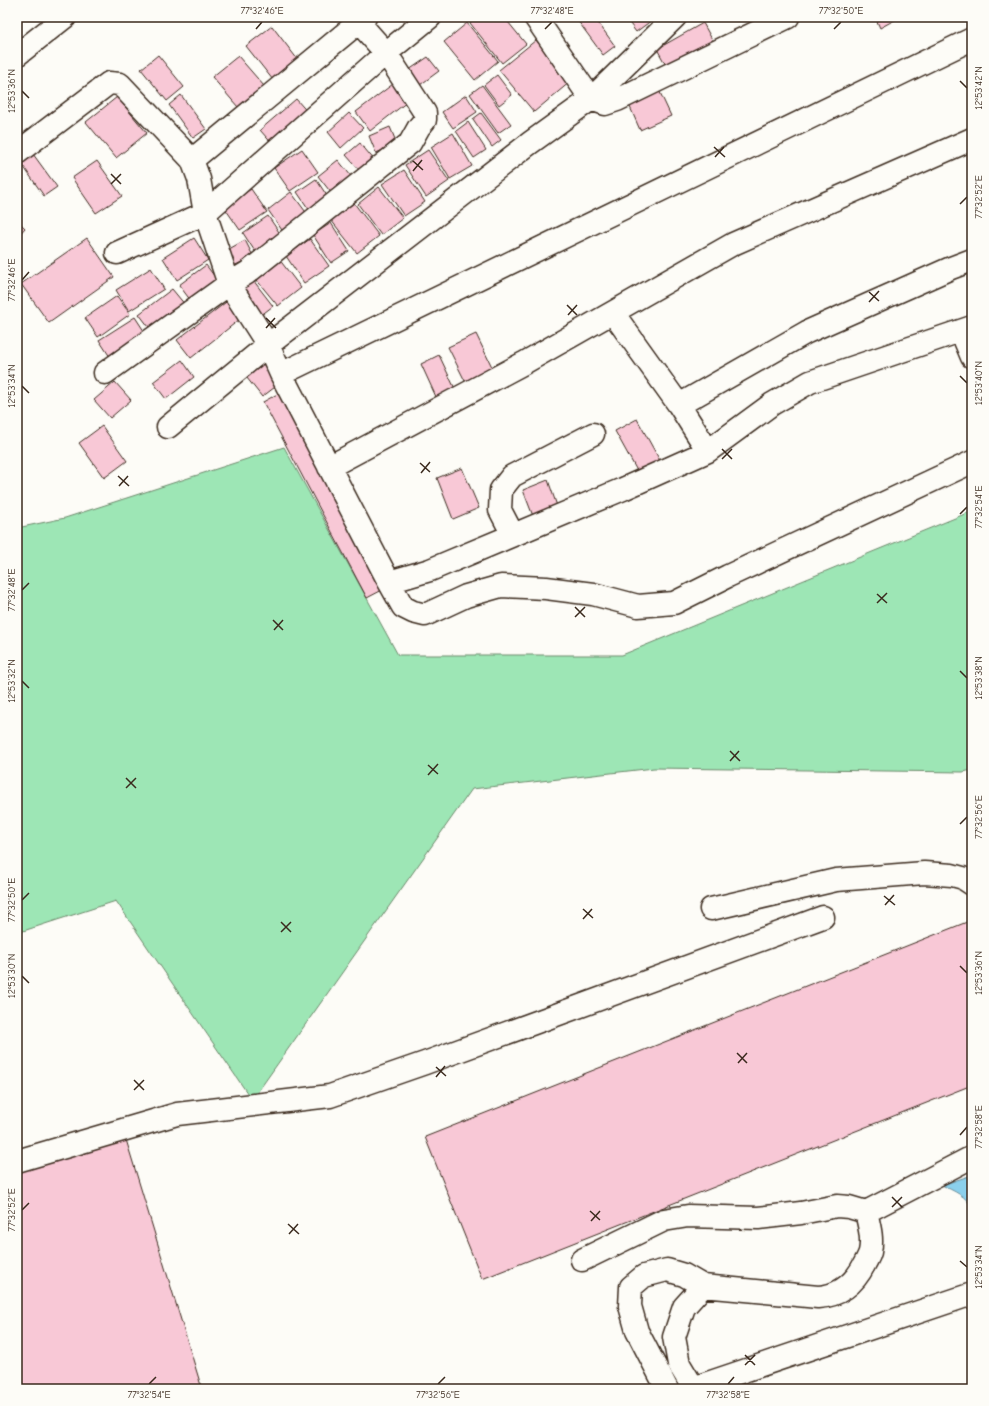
<svg xmlns="http://www.w3.org/2000/svg" width="989" height="1406" viewBox="0 0 989 1406" font-family="'Comic Neue',sans-serif">
<style>
.green{fill:#9de6b5;stroke:#6c886a}
.water{fill:#8bd0ec;stroke:#6b8e9a}
.building{fill:#f8c8d6;stroke:#3b2a1e}
.lines{fill:none;stroke-linecap:round;stroke-linejoin:round}
.minor-casing{stroke:#3b2a1e;stroke-width:25}
.minor{stroke:#fdfcf7;stroke-width:22}
.ticks{fill:none;stroke:#3b2a1e;stroke-width:1.5}
.neatline{fill:none;stroke:#3b2a1e;stroke-width:1.5}
.ticks-label{font-size:10px;text-anchor:middle;fill:#3b2a1e}
</style>
<rect width="100%" height="100%" fill="#fdfcf7"/>
<filter id="ink" filterUnits="userSpaceOnUse"><feTurbulence type="fractalNoise" baseFrequency=".025" numOctaves="2"/><feDisplacementMap in="SourceGraphic" scale="8" xChannelSelector="R" yChannelSelector="G"/><feConvolveMatrix kernelMatrix="1 2 1 2 8 2 1 2 1" color-interpolation-filters="sRGB"/></filter>
<g filter="url(#ink)">
<path class="green" d="M284,447L398,655H622L972,511V770L963,772L654,768L472,789L252,1100L116,901L17,933V528L65,518Z"/>
<path class="water" d="M972,1175V1209C968,1196 953,1191 942,1185Z"/>
<path class="building" d="M477,17H504L526,44L502,63L470,23Z
M575,17H594L615,46L603,55Z
M625,17H656L636,32Z
M875,17H900L880,28Z
M467,23L498,61L475,80L444,42Z
M703,23L714,43L668,69L657,49Z
M272,26L298,60L273,80L246,46Z
M536,40L570,82L534,112L499,70Z
M158,55L184,87L167,101L141,69Z
M238,56L264,86L238,107L212,77Z
M428,57L439,71L420,85L409,70Z
M497,75L512,95L499,105L484,85Z
M393,84L407,102L370,131L356,112Z
M482,85L511,124L498,133L470,94Z
M657,86L671,116L640,130L627,100Z
M181,95L206,129L193,138L169,105Z
M466,95L477,112L453,128L442,112Z
M117,97L147,133L116,158L86,122Z
M296,99L310,115L274,146L260,130Z
M349,113L363,128L341,148L328,132Z
M481,113L501,140L492,147L473,119Z
M468,122L486,150L474,158L456,131Z
M390,127L397,144L376,153L369,136Z
M453,133L472,166L450,179L431,147Z
M360,143L375,161L361,172L346,155Z
M302,149L318,172L290,191L274,168Z
M428,150L449,181L426,197L405,165Z
M33,154L57,187L44,196L21,163Z
M338,160L356,182L336,199L318,176Z
M97,161L122,196L96,213L72,178Z
M404,170L425,202L404,216L382,184Z
M316,179L329,199L310,211L297,192Z
M379,187L403,218L381,235L358,204Z
M251,189L267,212L240,230L224,207Z
M291,192L308,215L284,233L268,210Z
M354,203L379,236L357,253L331,220Z
M268,216L283,238L258,256L243,233Z
M17,220L25,228L17,237Z
M331,223L349,251L331,263L313,235Z
M87,238L114,277L49,323L21,284Z
M194,238L208,260L177,280L163,258Z
M310,239L329,266L304,283L286,256Z
M245,240L253,256L230,268L222,253Z
M279,259L301,288L278,306L255,278Z
M206,265L218,281L191,301L179,285Z
M151,268L164,289L129,311L116,290Z
M253,280L273,306L260,316L240,290Z
M172,289L186,306L152,331L139,314Z
M117,296L130,314L98,337L85,318Z
M230,299L244,316L191,358L177,340Z
M135,317L148,337L112,360L99,340Z
M476,334L494,371L467,385L448,347Z
M439,355L456,391L437,399L421,364Z
M182,360L194,377L166,399L153,382Z
M260,360L279,384L262,397L243,373Z
M115,382L131,400L110,418L94,400Z
M281,392L386,588L367,598L263,402Z
M637,419L663,466L641,478L615,431Z
M102,426L127,461L104,478L79,443Z
M462,468L479,508L453,519L437,478Z
M548,480L557,506L533,516L523,490Z
M972,920V1085L482,1279L425,1137Z
M124,1133L202,1389H17V1165Z"/>
<g class="lines">
<g class="minor-casing">
<path id="minor" d="M535,17L591,99L605,104L617,100L788,17
M17,55L65,17
M17,153L109,83L120,84L192,160L199,179L205,213L229,284L268,345L281,374L389,582L430,570L623,489L708,451L772,404L810,382L972,327
M192,160L365,17
M117,253L205,213L386,53L430,17
M613,313L679,405L708,451
M961,331L972,357
M105,373L229,284L247,273L410,143L419,127L425,120V113L386,53L354,17
M281,374L972,39
M679,405L807,332L951,268L972,260
M168,427L268,345L530,143L591,99L675,17
M329,467L524,363L733,244L972,139
M513,535L500,510L501,490L512,476L593,434
M389,582L403,607L413,612L425,615L466,596L501,586L546,588L593,594L638,606L674,603L728,576L972,462
M711,909L836,880L924,873L952,875L963,878L972,884
M17,1161L177,1114L330,1096L425,1063L823,917
M582,1260L664,1220L688,1216L758,1218L801,1213L837,1206L849,1207L866,1212L972,1157
M693,1388L972,1294
M667,1389L637,1331L630,1306L631,1287L644,1276L667,1270L684,1275L703,1286L818,1297C840,1296 855,1283 865,1263C867,1259 869,1256 870,1252C873,1238 869,1225 866,1212
M694,1389L679,1364L674,1337L684,1307L703,1286"/>
</g>
<use href="#minor" class="minor"/>
</g>
</g>
<path class="ticks" d="M256,29L262,22M545,29L552,22M834,29L841,22M960,81L967,88M22,91L29,98M714,147L725,157M715,157L724,147M413,161L423,170M413,171L422,160M111,174L121,184M111,184L121,174M960,204L967,197M22,280L29,272M869,292L879,301M869,302L879,291M567,305L577,315M568,315L577,305M266,318L276,328M266,328L275,318M960,376L967,383M22,386L29,393M722,449L732,459M722,459L732,449M420,463L430,472M421,473L430,462M118,476L129,486M119,486L128,476M960,514L967,507M22,590L29,583M877,594L887,603M877,603L887,593M575,607L585,617M575,617L585,607M273,620L283,630M274,630L283,620M960,671L967,678M22,681L29,688M730,751L740,761M730,761L739,751M428,765L438,774M428,775L438,764M126,778L136,788M126,788L136,778M960,824L967,817M884,896L895,905M22,900L29,893M885,905L894,895M583,909L593,918M583,919L592,909M281,922L291,932M281,932L291,922M960,966L967,973M22,976L29,983M737,1053L747,1063M738,1063L747,1053M436,1067L446,1076M436,1077L445,1066M134,1080L144,1090M134,1090L144,1080M960,1135L967,1127M892,1197L902,1207M892,1207L902,1197M22,1210L29,1203M590,1211L600,1220M591,1221L600,1211M288,1224L299,1234M289,1234L298,1224M960,1261L967,1267M745,1355L755,1365M745,1365L755,1355M149,1384L156,1377M438,1384L445,1377M728,1384L734,1377"/>
<rect width="989" height="1406" fill="none" stroke="#fdfcf7" stroke-width="44"/>
<rect x="22" y="22" width="945" height="1362" class="neatline"/>
<g class="ticks-label">
<text x="262" y="14">77°32'46"E</text>
<text x="552" y="14">77°32'48"E</text>
<text x="841" y="14">77°32'50"E</text>
<text transform="translate(978 88) rotate(-90)" y="4">12°53'42"N</text>
<text transform="translate(11 91) rotate(-90)" y="4">12°53'36"N</text>
<text transform="translate(978 197) rotate(-90)" y="4">77°32'52"E</text>
<text transform="translate(11 280) rotate(-90)" y="4">77°32'46"E</text>
<text transform="translate(978 383) rotate(-90)" y="4">12°53'40"N</text>
<text transform="translate(11 386) rotate(-90)" y="4">12°53'34"N</text>
<text transform="translate(978 507) rotate(-90)" y="4">77°32'54"E</text>
<text transform="translate(11 590) rotate(-90)" y="4">77°32'48"E</text>
<text transform="translate(978 678) rotate(-90)" y="4">12°53'38"N</text>
<text transform="translate(11 681) rotate(-90)" y="4">12°53'32"N</text>
<text transform="translate(978 817) rotate(-90)" y="4">77°32'56"E</text>
<text transform="translate(11 900) rotate(-90)" y="4">77°32'50"E</text>
<text transform="translate(978 973) rotate(-90)" y="4">12°53'36"N</text>
<text transform="translate(11 976) rotate(-90)" y="4">12°53'30"N</text>
<text transform="translate(978 1127) rotate(-90)" y="4">77°32'58"E</text>
<text transform="translate(11 1210) rotate(-90)" y="4">77°32'52"E</text>
<text transform="translate(978 1267) rotate(-90)" y="4">12°53'34"N</text>
<text x="149" y="1398">77°32'54"E</text>
<text x="438" y="1398">77°32'56"E</text>
<text x="728" y="1398">77°32'58"E</text>
</g>
</svg>
